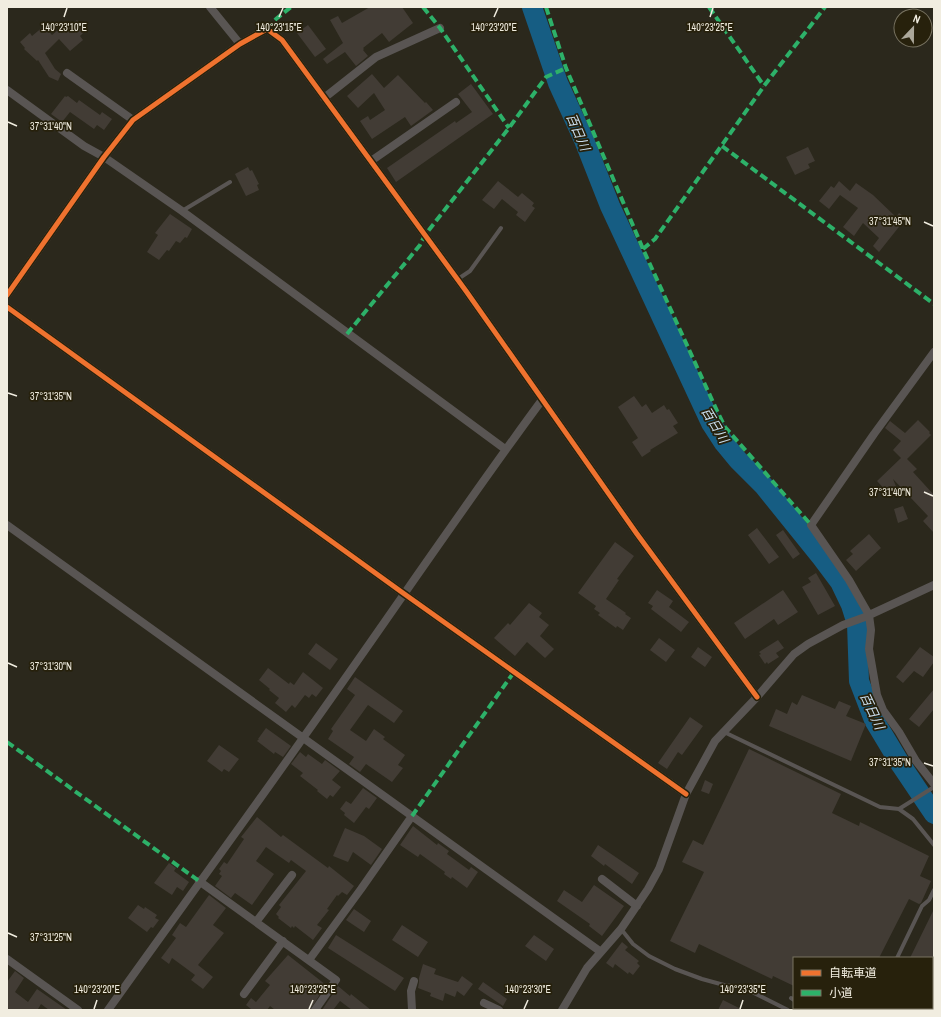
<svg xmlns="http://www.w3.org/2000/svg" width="941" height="1017" viewBox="0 0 941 1017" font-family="'Archivo Narrow','Noto Sans JP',sans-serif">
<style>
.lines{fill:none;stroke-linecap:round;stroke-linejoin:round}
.river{stroke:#165d83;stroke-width:20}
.building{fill:#423c35}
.lane{stroke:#595553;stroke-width:4}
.street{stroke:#595553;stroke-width:8}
.quiet{stroke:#2db169;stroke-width:4;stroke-dasharray:8 4;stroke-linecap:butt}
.cycleway-casing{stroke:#27210c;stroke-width:8}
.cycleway{stroke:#ef722f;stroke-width:5}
.ticks{fill:none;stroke:#f1ede0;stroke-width:1.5}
.labels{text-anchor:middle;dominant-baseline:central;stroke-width:3.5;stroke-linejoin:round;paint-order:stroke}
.water-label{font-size:13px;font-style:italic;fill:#c9deee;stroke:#27210c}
.ticks-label{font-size:10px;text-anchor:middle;fill:#f1ede0;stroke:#27210c;stroke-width:3.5;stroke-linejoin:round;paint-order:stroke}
</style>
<rect width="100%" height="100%" fill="#2b281c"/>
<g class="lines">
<path class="river" d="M532,7L558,83L584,140L610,206L711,423L724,443L738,460L764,486L822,558L840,582L851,605L857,624L859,681L874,720L901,765L934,814"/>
</g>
<path class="building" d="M370,7H402L413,23L389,42L382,33L363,48L364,49L363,50L368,56L356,66L345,52L327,64L323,59L343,43L330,20L338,16L342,23Z
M77,20L86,30L80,36L83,40L70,51L59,39L45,53L55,69L61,74L58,81L49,77L38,60L37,61L24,49L25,48L20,42L30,33L32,36L44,26L52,35L68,22L71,25Z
M308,25L326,49L315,57L297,33Z
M372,74L384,88L398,75L425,103L426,102L433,110L411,126L405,117L372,139L360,121L368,116L370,120L385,110L374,93L358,108L347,96Z
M471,84L493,114L396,182L387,168L455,121L456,123L472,112L458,94Z
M65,96L66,97L68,96L77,103L79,100L100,115L102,112L112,119L104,130L97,125L94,129L70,112L62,122L51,114Z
M808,147L815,161L808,164L810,168L795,175L786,157Z
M248,167L250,171L252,170L259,184L257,185L259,190L246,196L235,174Z
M498,181L518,197L522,193L534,203L532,206L535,208L525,222L516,215L518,212L502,199L494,209L482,200Z
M839,181L850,191L856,183L873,195L896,217L899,213L906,218L879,252L873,246L879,238L863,223L854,236L843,227L858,208L840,195L829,209L819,201L831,186L834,188Z
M170,214L192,229L187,238L185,237L180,243L176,241L169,251L167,250L159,260L147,252L158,235L155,233Z
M634,396L642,407L646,404L652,413L664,405L667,410L669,409L678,423L673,426L678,433L650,450L651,451L642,457L632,442L638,438L618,407Z
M918,420L930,432L929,433L931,435L907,459L917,469L913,472L934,495V533L923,521L928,516L893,479L897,489L890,495L877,481L901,458L893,450L901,441L885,428L890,421L905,433Z
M903,506L908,519L898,523L894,509Z
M757,528L779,557L769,564L748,535Z
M783,530L800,554L793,559L776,535Z
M869,534L881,548L856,571L846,560L853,554L850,551Z
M615,542L634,556L617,579L619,580L606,599L626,613L625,614L631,618L623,630L617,626L616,628L598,615L600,613L594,609L596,606L578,593Z
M816,573L835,606L818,615L802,587L811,582L808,578Z
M657,590L673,601L669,607L689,622L681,632L651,609L653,606L648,603Z
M783,590L798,612L778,625L774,619L745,639L734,623Z
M529,603L542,613L539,617L549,625L540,636L554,649L545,658L527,642L515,656L494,638L508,623L510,625Z
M659,638L675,650L666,662L650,650Z
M778,640L784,648L776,653L779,657L768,664L767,662L765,664L759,655L761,654L759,652Z
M316,643L338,659L330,670L308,654Z
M698,647L712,657L705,667L691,657Z
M920,647L934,657V662L923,677L914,671L903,683L896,677Z
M268,668L289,684L290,682L294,685L303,672L323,688L316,697L312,694L309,698L305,695L295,708L292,705L286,712L275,703L279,698L269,690L270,689L259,680Z
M355,677L403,711L394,723L368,705L350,730L366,741L374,729L385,737L383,739L405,755L398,765L403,768L392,782L366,764L360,772L349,764L354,757L328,739L333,731L331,729L355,695L347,689Z
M934,689V709L919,727L909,719Z
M802,695L835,709L839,701L851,706L846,716L866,724L851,761L769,726L776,709L787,714L792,702L797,705Z
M690,717L703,726L682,755L678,752L667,769L658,763Z
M266,728L291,746L283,757L275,752L274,754L257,741L259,739H258Z
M219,745L239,759L229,772L224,769L222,772L207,761Z
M749,749L841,794L832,813L859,826L860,822L929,856L920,876L931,881L921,903L919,904L909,899L879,958H794V986L773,976L772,979L699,944L695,953L670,941L704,872L682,862L693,840L703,845Z
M300,752L306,757L308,754L322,764L325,760L340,771L332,780L341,787L333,797L330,795L327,799L317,791L318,790L300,776L303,773L291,764Z
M705,780L713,784L709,794L701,791Z
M363,788L377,798L369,809L366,807L354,823L344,815L345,813L340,809L346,801L351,804Z
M257,817L281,837L283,835L328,868L329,866L354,886L347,895L342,892L338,896L337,895L327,909L329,910L317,925L322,928L313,940L295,926L294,928L292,926L291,928L278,918L279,917L276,914L281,907L279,905L306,871L291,860L289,863L266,847L256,861L274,874L252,905L235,893L231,898L215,886L222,876L219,874L221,871L219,869L224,862L227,864L244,839L241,837Z
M413,826L437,845L438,843L449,851L447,854L469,870L471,867L478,872L467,888L452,877L451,879L444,874L445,872L420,854L418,857L400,845Z
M345,828L364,836L382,849L371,865L353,852L348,862L333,856Z
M598,845L639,873L632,884L605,864L604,866L591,856Z
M169,863L176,868L174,871L189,882L183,891L177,887L172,895L154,883Z
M594,885L624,906L602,936L589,926L590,924L557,901L564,890L582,902Z
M209,895L226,908L213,925L224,933L198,965L213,977L203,989L191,980L195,975L187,969L172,958L169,964L161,958L176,938L172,935L180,923L186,927Z
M138,905L144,909L145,907L157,915L155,918L159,920L153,928L151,927L147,932L128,918Z
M354,909L371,921L364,932L346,920Z
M934,909V958H910Z
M402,925L428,942L418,957L392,940Z
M336,935L404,978L395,991L328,948Z
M534,935L554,949L546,961L525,946Z
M622,942L628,947L625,950L639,961L637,963L640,966L633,975L629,972L628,974L615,964L613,968L606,963Z
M288,955L326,985L310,1010H275L270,1006L267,1010H250L251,1009L246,1005L251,998L256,1002L270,985L265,981Z
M423,964L436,969L434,974L458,982L462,976L473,984L464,996L457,991L455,997L445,993L443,1001L430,996L431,993L418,988L419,982V978Z
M15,971L24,978L15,992L28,1002L37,989L67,1010H49L41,1004L38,1009L39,1010H7V982Z
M483,982L507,999L503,1006L478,989Z
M338,986L350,996L351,994L371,1010H352L340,1001L333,1010H322Z
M723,1000L743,1010H718Z"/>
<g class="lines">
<path class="lane" d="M182,211L230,182
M458,279L470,271L501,228
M724,732L880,807L899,809L934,787
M899,809L913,819L934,845
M621,929L633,944L649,956L675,969L702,979L724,985L742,987L788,1010
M897,958L922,906L929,900L934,890
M791,998L794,1000
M812,1008L816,1010
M928,1008L933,1010
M881,1010L882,1008"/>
<path class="street" d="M210,7L240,44
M67,73L133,120
M7,90L84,146L104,157L182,211L505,449
M324,98L376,57L440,28
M371,161L456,102
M7,295L104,157L133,120L240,44L267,29L282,40L466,291L637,534L757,697
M7,307L403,593L686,794
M934,352L874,434L811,525L849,580L869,615L871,630L869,649L877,695L883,710L899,732L916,761L934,784
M7,525L601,952
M602,879L637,906
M199,881L336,980L315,1010
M256,922L292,875
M7,959L78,1010
M309,960L361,889L412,816
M244,994L283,941
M484,1003L499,1010
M108,1010C173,919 239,829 303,738C383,626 460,511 542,400
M412,1010L411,991L414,981
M562,1010L587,968L621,929L648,889L659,869L686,794L715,741L757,697L794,654L808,644L843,625L865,617L934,585"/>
<path class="quiet" d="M423,7L440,28L509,128
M546,7L566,68L643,249L718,413L725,427L811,525
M709,7L764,86
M267,29L276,19L291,7
M722,146L934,304
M643,249L655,239L764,86L825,7
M347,334L420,245L425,235L509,128L546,77L566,68
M7,742L199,881
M412,816L514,672"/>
<g class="cycleway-casing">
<path id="cycleway" d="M7,295L104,157L133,120L240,44L267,29L282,40L466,291L637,534L757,697
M7,307L403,593L686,794"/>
</g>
<use href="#cycleway" class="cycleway"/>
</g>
<path class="ticks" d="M64,17L67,8M279,17L283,8M494,17L498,8M710,17L713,8M8,122L17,126M924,222L933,226M8,393L17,396M924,492L933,496M8,663L17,667M924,763L933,766M8,933L17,937M94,1009L97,1000M309,1009L313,1000M524,1009L528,1000M740,1009L743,1000"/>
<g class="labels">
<g class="water-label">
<text transform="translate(578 132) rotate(67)">百日川</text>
<text transform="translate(715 425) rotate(59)">百日川</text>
<text transform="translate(872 711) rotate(65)">百日川</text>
</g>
</g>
<g class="ticks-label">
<text x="64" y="31">140°23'10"E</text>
<text x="279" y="31">140°23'15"E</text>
<text x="494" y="31">140°23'20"E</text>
<text x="710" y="31">140°23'25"E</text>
<text x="51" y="130">37°31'40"N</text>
<text x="890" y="225">37°31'45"N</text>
<text x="51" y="400">37°31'35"N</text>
<text x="890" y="496">37°31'40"N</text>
<text x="51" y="670">37°31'30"N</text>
<text x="890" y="766">37°31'35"N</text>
<text x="51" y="941">37°31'25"N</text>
<text x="97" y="993">140°23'20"E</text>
<text x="313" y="993">140°23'25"E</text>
<text x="528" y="993">140°23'30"E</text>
<text x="743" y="993">140°23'35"E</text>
</g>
<rect width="941" height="1017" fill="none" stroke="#f1ede0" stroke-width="16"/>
<rect x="793" y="957" width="140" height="52" fill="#27210c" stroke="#787361"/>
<rect x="801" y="970" width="20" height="6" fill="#ef722f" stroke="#787361"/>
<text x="829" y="977" font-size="12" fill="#f1ede0">自転車道</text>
<rect x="801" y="990" width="20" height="6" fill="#2db169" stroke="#787361"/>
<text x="829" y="997" font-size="12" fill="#f1ede0">小道</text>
<g transform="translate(913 28) rotate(22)"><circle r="19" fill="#27210c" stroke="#787361"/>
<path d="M0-3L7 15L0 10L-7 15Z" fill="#aca89b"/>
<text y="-6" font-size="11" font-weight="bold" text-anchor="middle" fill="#f1ede0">N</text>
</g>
</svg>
